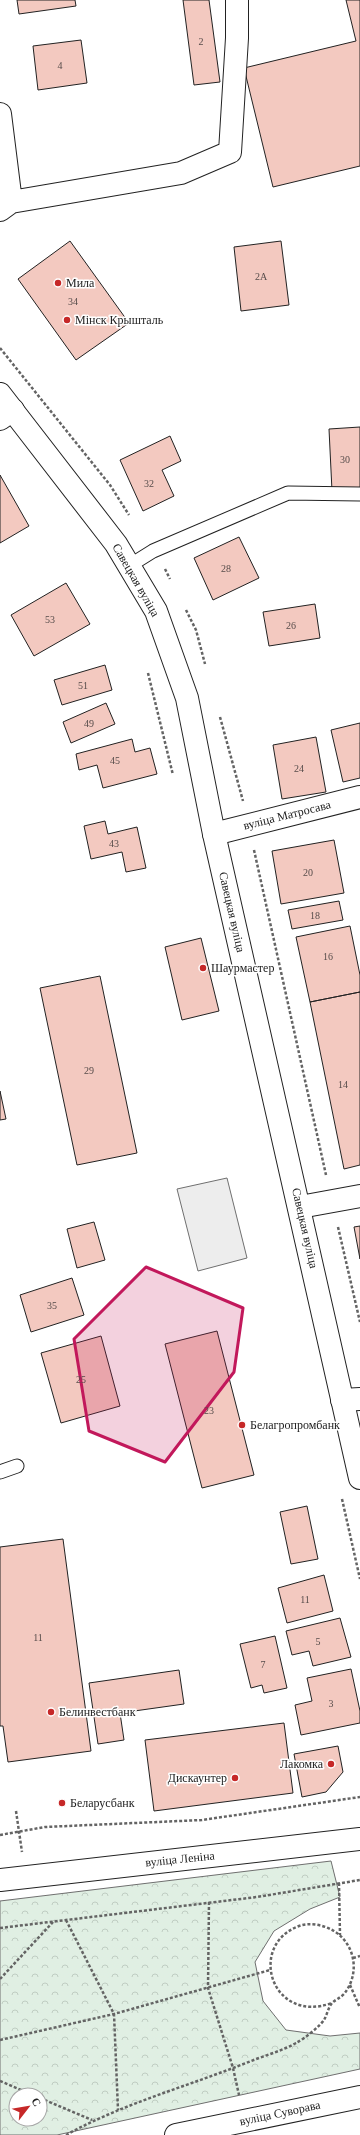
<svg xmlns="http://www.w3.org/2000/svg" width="360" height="2135" viewBox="0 0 360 2135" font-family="'Times New Roman',serif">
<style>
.park{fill:url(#park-crowns);stroke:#6f6f6f;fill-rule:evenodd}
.parking{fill:#ededed;stroke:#6f6f6f}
.building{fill:#f3c9c0;stroke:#222}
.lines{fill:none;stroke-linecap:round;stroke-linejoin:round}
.lane-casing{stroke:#222;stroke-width:15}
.street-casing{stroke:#222;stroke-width:24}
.secondary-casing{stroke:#222;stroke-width:24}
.primary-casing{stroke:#222;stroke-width:24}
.path{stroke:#646464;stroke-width:2.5;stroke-dasharray:3 2;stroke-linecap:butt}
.lane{stroke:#fff;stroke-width:13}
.street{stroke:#fff;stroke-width:22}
.secondary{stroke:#fff;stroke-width:22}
.primary{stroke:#fff;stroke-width:22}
.marked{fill:#c2185b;fill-opacity:0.2;stroke:#c2185b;stroke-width:3;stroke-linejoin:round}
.poi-dot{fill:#c62828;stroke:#fff;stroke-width:1.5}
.labels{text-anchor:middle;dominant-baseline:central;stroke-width:3;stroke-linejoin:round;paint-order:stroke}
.number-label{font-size:10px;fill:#564c4a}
.poi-label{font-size:12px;fill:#222;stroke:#fff;text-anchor:start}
.street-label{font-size:12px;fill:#222;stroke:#fff}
</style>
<defs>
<pattern id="park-crowns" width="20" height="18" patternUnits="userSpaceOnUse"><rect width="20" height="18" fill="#e0efe3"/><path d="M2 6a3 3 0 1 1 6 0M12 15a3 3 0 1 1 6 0" fill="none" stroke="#c0cdc2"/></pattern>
</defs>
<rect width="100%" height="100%" fill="#fff"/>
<path class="park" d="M331,1861L340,1897L310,1909L274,1931L255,1962L263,2001L286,2030L330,2036L360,2033V2069L57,2135H0V1901ZM16,2095H40V2119H16Z"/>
<path class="parking" d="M227,1178L247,1258L198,1271L177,1189Z"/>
<path class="building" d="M17,0H75L76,6L19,14Z
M183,0H209L220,82L194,85Z
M346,0H360V166L273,187L244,68L356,41Z
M81,40L87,83L38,90L33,46Z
M70,241L129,323L76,360L18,279Z
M281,241L289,305L241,311L234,247Z
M360,427V490L332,491L329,429Z
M170,436L181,461L162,470L174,496L143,511L120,460Z
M0,475L29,526L0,543Z
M239,537L259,578L213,600L194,558Z
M66,583L90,624L34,656L11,615Z
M315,604L320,638L269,646L263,612Z
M105,665L112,690L62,705L54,680Z
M106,703L115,724L71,743L63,722Z
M360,723V778L343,782L331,730Z
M316,737L326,792L282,799L273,745Z
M132,739L135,752L150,748L157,774L103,788L97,765L79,770L76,754Z
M105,821L108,834L137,827L146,868L126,872L122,852L91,859L84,826Z
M334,840L344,893L281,904L272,851Z
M339,901L343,920L292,929L288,910Z
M350,926L360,975V992L310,1002L296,937Z
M201,938L219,1011L182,1020L165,947Z
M100,976L137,1153L77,1165L40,988Z
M360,992V1165L344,1169L310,1002Z
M0,1091L6,1119L0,1120Z
M94,1222L105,1260L77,1268L67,1229Z
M360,1226V1259L354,1227Z
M72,1278L84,1315L31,1332L20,1295Z
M217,1331L254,1475L202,1488L165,1344Z
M101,1336L120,1406L61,1423L41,1353Z
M307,1506L318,1559L291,1564L280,1512Z
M63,1539L91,1751L8,1762L3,1726H0V1547Z
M324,1575L333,1611L287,1623L278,1588Z
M340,1618L351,1657L313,1666L309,1651L292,1655L286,1631Z
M275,1636L287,1688L264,1693L262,1685L251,1688L240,1644Z
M351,1669L360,1711V1723L301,1735L295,1705L312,1701L307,1678Z
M179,1670L184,1704L120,1713L124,1740L98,1744L89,1683Z
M284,1723L293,1793L154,1811L145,1740Z
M338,1746L343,1772L326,1792L302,1797L294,1754Z"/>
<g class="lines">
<g class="lane-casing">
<path id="lane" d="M129,566L153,551L288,493L360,494
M0,1472L17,1466"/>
</g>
<g class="street-casing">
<path id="street" d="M0,114L11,202L0,210
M11,202L181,173L230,152L237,38V0
M0,419L13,410
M214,834L360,797
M300,1207L360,1196
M342,1400L360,1399
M176,2135L360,2097"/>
</g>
<g class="secondary-casing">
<path id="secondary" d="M0,1880L360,1839"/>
</g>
<g class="primary-casing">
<path id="primary" d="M0,394L116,544L156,611L187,698L214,834L360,1478"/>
</g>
<path class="path" d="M0,348L110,485L129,515
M165,569L170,579
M186,610L196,630L205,664
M148,673L173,775
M220,717L243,801
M254,850L326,1175
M338,1227L360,1322
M342,1499L360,1579
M16,1811L22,1852
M0,1835L45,1827L202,1820L360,1797
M339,1883L340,1935
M209,1902L208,1988L233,2068L239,2095
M66,1920L114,2014L118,2110
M0,1928L257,1897L360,1880
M353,1958L360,1956
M0,1979L53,1922
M350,1985L360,2008
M0,2040L114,2014L270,1970
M0,2081L33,2095
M40,2098L92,2120
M66,2135C124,2103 189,2086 251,2061C266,2055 282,2051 296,2043C304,2039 319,2027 324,2020C327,2015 328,2008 332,2003C335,2000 340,1998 344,1994C360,1974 356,1945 334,1931C324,1925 310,1922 299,1926C247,1945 271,2025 332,2003"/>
<use href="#lane" class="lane"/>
<use href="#street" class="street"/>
<use href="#secondary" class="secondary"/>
<use href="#primary" class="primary"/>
</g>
<path class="marked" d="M146,1267L243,1308L234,1372L165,1462L89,1431L74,1339Z"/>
<g class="poi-dot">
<circle cx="58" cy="283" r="4"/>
<circle cx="67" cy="320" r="4"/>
<circle cx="203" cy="968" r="4"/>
<circle cx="242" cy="1425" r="4"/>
<circle cx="51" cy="1712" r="4"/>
<circle cx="331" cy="1764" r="4"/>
<circle cx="235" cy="1778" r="4"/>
<circle cx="62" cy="1803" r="4"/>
</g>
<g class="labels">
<g class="number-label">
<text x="201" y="41">2</text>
<text x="60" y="65">4</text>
<text x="261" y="276">2А</text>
<text x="73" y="301">34</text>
<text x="345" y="459">30</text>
<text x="149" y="483">32</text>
<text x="226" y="568">28</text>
<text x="50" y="619">53</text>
<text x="291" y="625">26</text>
<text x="83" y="685">51</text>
<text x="89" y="723">49</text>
<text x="115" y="760">45</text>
<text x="299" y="768">24</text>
<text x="114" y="843">43</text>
<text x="308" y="872">20</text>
<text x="315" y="915">18</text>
<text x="328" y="956">16</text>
<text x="89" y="1070">29</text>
<text x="343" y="1084">14</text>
<text x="52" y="1305">35</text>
<text x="81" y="1379">25</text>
<text x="209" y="1410">23</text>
<text x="305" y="1599">11</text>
<text x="38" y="1637">11</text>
<text x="318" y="1641">5</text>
<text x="263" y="1664">7</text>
<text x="331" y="1703">3</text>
</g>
<g class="poi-label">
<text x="66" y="283">Мила</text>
<text x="75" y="320">Мінск Крышталь</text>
<text x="211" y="968">Шаурмастер</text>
<text x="250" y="1425">Белагропромбанк</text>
<text x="59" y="1712">Белинвестбанк</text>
<text x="323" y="1764" text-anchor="end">Лакомка</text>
<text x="227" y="1778" text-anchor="end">Дискаунтер</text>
<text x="70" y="1803">Беларусбанк</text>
</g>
<g class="street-label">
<text transform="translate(136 580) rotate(60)">Савецкая вуліца</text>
<text transform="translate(287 815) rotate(-14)">вуліца Матросава</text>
<text transform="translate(232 912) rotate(77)">Савецкая вуліца</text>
<text transform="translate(305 1228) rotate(77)">Савецкая вуліца</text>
<text transform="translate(180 1859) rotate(-6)">вуліца Леніна</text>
<text transform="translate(280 2113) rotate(-12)">вуліца Суворава</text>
</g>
</g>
<g transform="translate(28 2107) rotate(59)"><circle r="19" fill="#ffffff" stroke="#a7a7a7"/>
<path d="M0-3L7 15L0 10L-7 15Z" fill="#c62828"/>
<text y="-6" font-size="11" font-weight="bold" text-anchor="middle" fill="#222222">С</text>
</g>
</svg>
